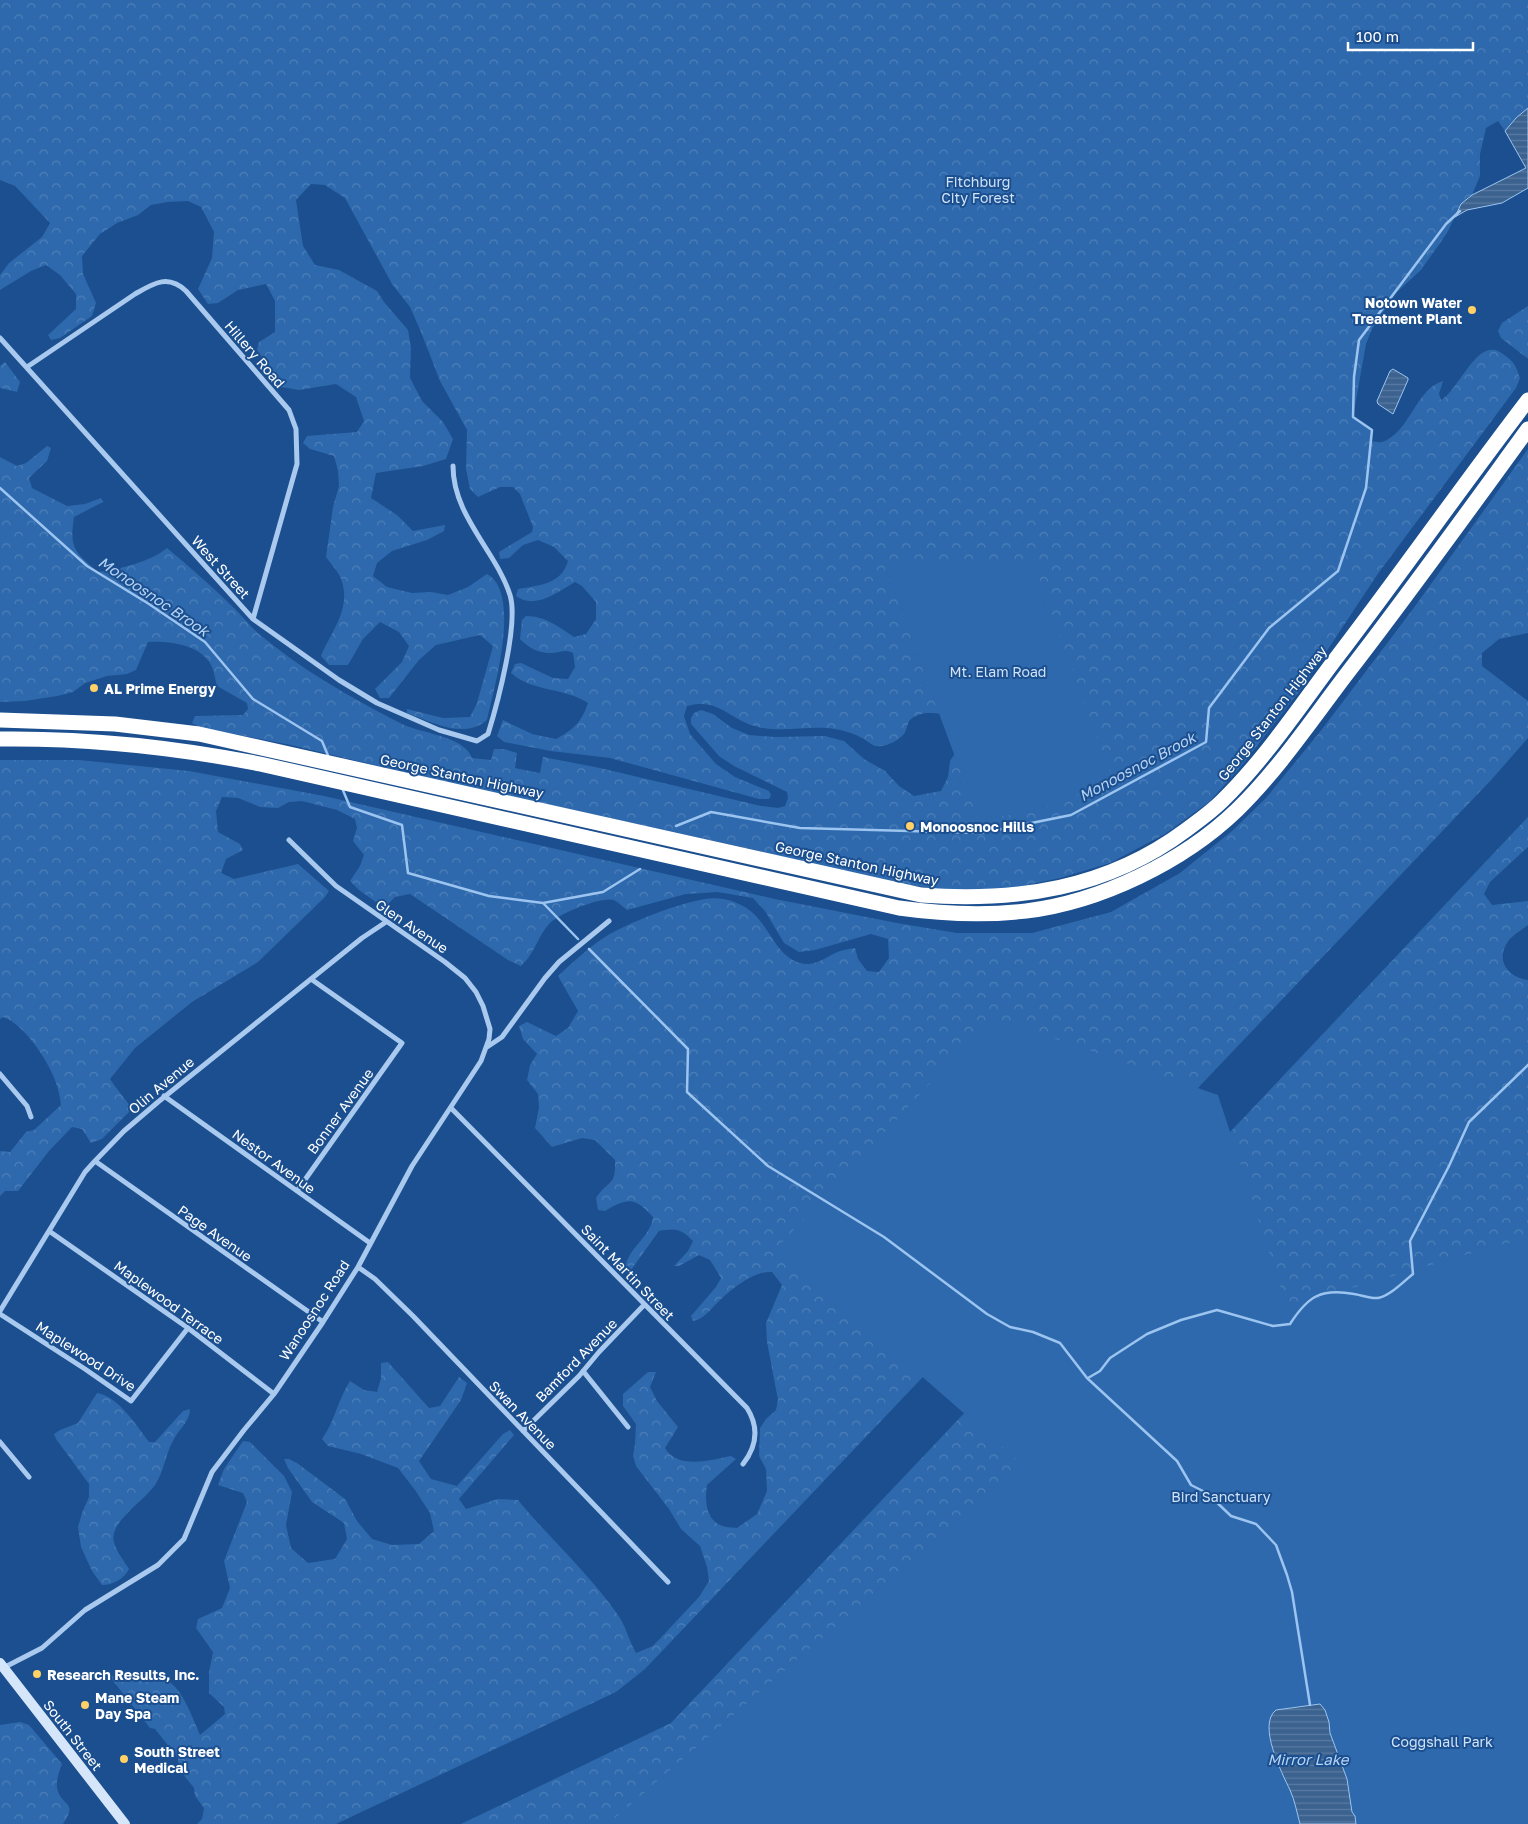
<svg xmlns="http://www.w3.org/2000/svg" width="1528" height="1824" viewBox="0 0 1528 1824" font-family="'Golos Text',sans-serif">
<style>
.forest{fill:url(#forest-crowns)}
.park{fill:#2e69ad}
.water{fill:url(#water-rules);stroke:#9cc4f0}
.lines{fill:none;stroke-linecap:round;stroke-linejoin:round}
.stream{stroke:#9cc4f0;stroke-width:2.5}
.street{stroke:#a9c9ee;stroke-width:5}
.secondary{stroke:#d6e6fa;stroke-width:10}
.highway{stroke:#fff;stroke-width:15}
.poi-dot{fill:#ffd166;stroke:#1b4f8f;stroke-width:2}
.labels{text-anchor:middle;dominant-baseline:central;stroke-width:4;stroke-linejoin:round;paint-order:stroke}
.park-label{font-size:14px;fill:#cfe3fa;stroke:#1b4f8f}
.poi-label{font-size:14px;font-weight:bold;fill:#fff;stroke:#1b4f8f;text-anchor:start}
.street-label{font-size:14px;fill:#fff;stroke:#1b4f8f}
.water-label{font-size:15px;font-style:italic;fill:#b5d3f5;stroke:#1b4f8f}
</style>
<defs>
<pattern id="forest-crowns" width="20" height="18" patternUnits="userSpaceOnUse" patternTransform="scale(1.25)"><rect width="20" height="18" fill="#2e69ad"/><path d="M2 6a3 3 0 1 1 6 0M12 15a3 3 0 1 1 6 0" fill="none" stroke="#4d80b9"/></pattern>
<pattern id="water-rules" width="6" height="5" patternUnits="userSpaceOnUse" patternTransform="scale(1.25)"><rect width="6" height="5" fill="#3c6290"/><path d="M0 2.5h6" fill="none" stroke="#597aa1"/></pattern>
</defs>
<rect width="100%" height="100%" fill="#1b4f8f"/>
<path class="forest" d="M0,0H1528V108L1516,118L1505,131L1498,121L1486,128L1480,154V176L1472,195L1461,204L1447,233L1421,270L1396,293L1372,329L1366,344L1353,417L1372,430L1371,441C1374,441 1379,443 1382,442C1410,433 1415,389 1443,381L1439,394L1441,400C1460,389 1478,334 1503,354C1515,363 1515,364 1520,378L1516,388L1377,575L1305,684L1239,769L1209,802L1165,834L1110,863L1060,878L1007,889L959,891L882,882L755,850L441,781L291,745L199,727L192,723L195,716L243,715L248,709L247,703L217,686C215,679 214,669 210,663C198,644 168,641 148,642L136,670L127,674L107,676L85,683L73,692L57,696L25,701L0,702V457L17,466L26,463L47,446L51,448L47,461L29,478L32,488L67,506L85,504L101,498L103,502L74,517C69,549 75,552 98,572C120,569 150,562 167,548C191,568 214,588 235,609C243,617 250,626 259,634C302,670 350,697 400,723C420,734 464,735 472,758L491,760L494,749H504L517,753L515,768L540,773L543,757L600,768L761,806L778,808L785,806L788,798L787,792L734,766L719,756L691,724V718L694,713L701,710L713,714L732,728L749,735L775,737L825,736L844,741L864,759L885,771L899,786L914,796L941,791L948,777L950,761L957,750L951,716C937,713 922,710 910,720C907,724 907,730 904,734C899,740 885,748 876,746C871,745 865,739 860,737C853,733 842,730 834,729C809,725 783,733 758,727C729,720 719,697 687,706L684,716L690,734L716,764L735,777L769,791L771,795L769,799H759L610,758L551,751L504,742L497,736L503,720L532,734L556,739C574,729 581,723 588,703C564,687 534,693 511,673L515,664L521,663L553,678L568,679L575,667L573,653C565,649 561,652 553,653C539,654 529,648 520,639L522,620L526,616C545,616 559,627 574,637L586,634L596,619V602L582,586L575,582C558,592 535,610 516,596L518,589C539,585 561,585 568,561L554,547L538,540L523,545L509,558L500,559L499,552L532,532L533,527L520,494L513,487H500L478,497L470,489L466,469L467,430L440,381L421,332L410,307L392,284L345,198L325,185L311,184L296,200L303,246L315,265L339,270L377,291L384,302L408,330L411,348L410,378L422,401L443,422L453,439L446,459L423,466L376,473L371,498L397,515L413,531L445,525L444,531L427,540L392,551L377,563L373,576L387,587L412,593L431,592L448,595L468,587L487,574C522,593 494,688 487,720C464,740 432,722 407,713V709L443,718L470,717L477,703L493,646L480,635L436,645L419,660L389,698H380L375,689L402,662L409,646L399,632L380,622L363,639L348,665H329L321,656C332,630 352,608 341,579C338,571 331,564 326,557L333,507L339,486L338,471L334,456L310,449L303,443L307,436L357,432L364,421L356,397L336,384L299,390L282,387L257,350L259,342L275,332V301L266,284L238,290L218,303L208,304L198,289L212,258L214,232L201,207L188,201L168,202L151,205L138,215L117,223L100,234L82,256L83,274L96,303L92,316L60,338L51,340L48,335L76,309V294L60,275L46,265L31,271L0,290V275L9,263L42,237L50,223L15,186L0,180Z
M1528,306V358H1527L1501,338L1498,331L1502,323Z
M5,362L20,382L17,392L0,388V366Z
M1528,449V633L1499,639L1482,653V666L1528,701V738L1492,779L645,1669L616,1692L336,1824H197L202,1819L204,1808L195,1796L194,1788L179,1769L178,1758L155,1729L150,1728L110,1677C134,1667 164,1670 180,1693C188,1705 194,1721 200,1735L225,1714L224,1707L209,1693V1673L213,1652L196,1628L198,1619L222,1608L230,1588L224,1561L247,1502L243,1493L218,1485L224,1469L243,1441L250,1442L284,1476L292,1492L286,1525L291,1548L308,1563L335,1559L347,1539L344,1523L312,1502L288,1468L284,1459H289L297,1463L345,1499L357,1521L372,1539L392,1545L419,1544L434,1531L430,1513L415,1490L398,1468L361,1454L328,1446L322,1439C335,1421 338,1399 350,1381L364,1390L377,1392L381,1378V1363L388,1362L429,1408L440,1406L459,1377L467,1383L461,1400L419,1461L431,1479L457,1486L503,1434L510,1430L514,1435L459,1499L466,1509L498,1499L518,1500C550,1539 589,1573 618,1615C626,1626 629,1641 636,1653L653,1646L699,1597L709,1581L707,1567L700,1546L681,1529L669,1509L636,1466L633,1456L635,1444L636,1424L623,1406V1394L648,1372H656L650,1387L657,1401L678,1427L665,1448C678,1470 710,1460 731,1456L736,1459L707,1485C705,1499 705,1518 720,1525C725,1528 732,1527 737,1528L757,1514L767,1491L766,1469L759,1456L760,1428L766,1419L776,1410L778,1400L767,1342L766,1323L782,1285L772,1272C753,1271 732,1289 718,1302C710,1310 704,1319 693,1321L691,1316L716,1287L721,1278L710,1260L699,1255L679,1266H674L688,1251L693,1241C681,1229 676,1228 659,1231L631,1270H625C627,1247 650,1239 653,1217C635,1197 628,1197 605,1211L598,1210L596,1198C608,1179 616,1188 615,1160L595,1140L582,1138L552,1147L535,1128L539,1107L538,1094L527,1080L530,1065L537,1054L523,1039L519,1026L527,1022L556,1036L568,1028L578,1011L558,976C573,962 588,948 605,937C627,923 679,903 705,899C721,896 742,902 754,914C772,931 779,963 808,964C821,964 832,952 844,950C847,949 851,949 855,948L858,959L867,971L879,972L889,958L888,939L871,934L815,950L799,952L784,943L765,911L753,898L718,892L686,894L627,910C623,907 618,902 614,900C601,896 558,914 549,924C538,936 535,953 521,966L508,960L410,894L395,897L384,908L359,890L350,881L360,866L364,855L353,841L357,828L355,819L337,810L302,801L289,802L278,808L260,807L238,798L222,797L216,811L218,832L240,844L243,850L226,859L221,873L234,879L298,864L329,891L325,897L258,962L192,1002L135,1048L110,1079C117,1090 125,1098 132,1109L102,1139L91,1143L82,1129L72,1127L49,1151L18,1191H5L0,1196V1151L10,1152L26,1132L34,1130L61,1105C60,1099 59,1092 57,1086C51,1065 25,1024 3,1017L0,1019V760H79L189,771L324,796L775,899L897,923L957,933H1032L1111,912L1180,873L1232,831L1266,798L1323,728L1413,609Z
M1528,817V847L1490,882L1484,894L1492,905L1528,901V925C1522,930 1511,936 1507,943C1495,962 1510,978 1528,980V1714L1300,1824H461L671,1723Z
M97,1393C118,1396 137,1426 149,1442H155L183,1411L190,1409C190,1421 180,1428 174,1439C165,1454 165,1470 155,1485C145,1500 108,1523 114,1542C116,1551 124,1561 129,1569C124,1579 113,1585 102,1585L92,1571L81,1547L78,1527L82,1513L89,1497V1484L56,1439L54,1434L60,1430L78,1423Z
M20,1722L29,1725L62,1764C59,1772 56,1780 57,1788C61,1807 79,1801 63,1824H0V1725Z"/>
<path class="park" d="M883,562L1034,565L1112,777C1067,802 1029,815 978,819Z
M992,1017L1218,1095L1287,1307L1500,1245L1528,1239V1824H594L615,1818L1022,1464L776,1249Z"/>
<path class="water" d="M1528,108V188L1502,203L1467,210L1455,217L1461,204L1472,195L1526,168L1505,131L1516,118Z
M1393,369L1408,378V380L1393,414L1378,404L1377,401L1390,371Z
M1320,1704L1325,1710L1329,1722L1330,1733L1347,1779L1352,1812L1355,1816L1356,1824H1300C1297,1813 1295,1801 1290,1790C1282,1773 1257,1725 1276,1710Z"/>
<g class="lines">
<path class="stream" d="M0,488L87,566L149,604L205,642L253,699L322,741L329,758
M342,788L350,807L402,825L408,873L489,896L543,903L603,892L640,869
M676,826L711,812L800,828L982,833L1071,815L1206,742L1209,708L1269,628L1338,571L1366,488L1372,430L1353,417L1354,377L1359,340L1446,224L1460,211
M543,903L578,939
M589,949L688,1049L687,1092L768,1166L884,1237L987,1314L1010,1327L1033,1332L1060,1343L1087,1378L1177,1461L1191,1485L1207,1493L1231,1516L1256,1524L1276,1545L1287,1575L1292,1592L1310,1705
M1088,1378L1100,1371L1110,1358L1147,1334L1181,1320L1217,1310L1273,1326L1290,1324C1308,1296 1321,1288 1354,1294C1361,1295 1371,1299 1378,1298C1391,1295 1403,1282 1413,1274L1410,1241L1449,1166L1469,1122L1528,1065"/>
<path class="street" d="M0,338L253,619L339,680L377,703L439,730L477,741L488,734C497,705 519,624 510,595C496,551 453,516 453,466
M27,367L135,294C154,283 168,274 186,291L289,410L296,429L297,464L253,619
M487,1047L502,1037L545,978L559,962L609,921
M0,1074L27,1106L31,1117
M164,1096L370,1243
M451,1108L747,1408C759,1427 757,1446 743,1464
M95,1161L323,1322
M297,1191L402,1043L311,979
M49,1231L188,1328L274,1394
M358,1267L375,1279L413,1316L668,1582
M0,1311L85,1172L95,1161L124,1131L158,1102L362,938L386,922
M0,1314L85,1369L131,1401L188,1328
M583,1371L628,1427
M523,1431L579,1376L599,1352L644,1305
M0,1442L29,1477
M3,1668L42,1648L85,1610L158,1565L184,1539L212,1472L244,1430L274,1394L323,1322L358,1267L412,1166L481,1061L489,1039L490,1029L483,1006L476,992L465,978L445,962L336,886L289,840"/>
<path class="secondary" d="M0,1663L125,1824"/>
<path class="highway" d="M0,720L115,724L199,734L921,895C1017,902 1107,889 1186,830C1198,821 1211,812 1222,801C1264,760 1298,709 1334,661C1400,575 1462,486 1528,400
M0,739C87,738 174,747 260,764L899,908C942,914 983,916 1026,911C1100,902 1183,862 1237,810C1279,769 1313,718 1349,671C1410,592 1469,510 1528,429"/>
</g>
<g class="poi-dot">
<circle cx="1472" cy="310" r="5"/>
<circle cx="94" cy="688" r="5"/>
<circle cx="910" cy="826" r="5"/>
<circle cx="37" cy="1674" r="5"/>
<circle cx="85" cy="1705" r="5"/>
<circle cx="124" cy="1759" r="5"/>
</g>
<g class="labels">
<g class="park-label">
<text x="978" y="181">Fitchburg<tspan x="978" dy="16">City Forest</tspan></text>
<text x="998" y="671">Mt. Elam Road</text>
<text x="1221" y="1496">Bird Sanctuary</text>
<text x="1442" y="1741">Coggshall Park</text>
</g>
<g class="poi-label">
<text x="1462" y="302" text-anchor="end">Notown Water<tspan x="1462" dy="16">Treatment Plant</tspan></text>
<text x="104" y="688">AL Prime Energy</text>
<text x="920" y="826">Monoosnoc Hills</text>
<text x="47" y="1674">Research Results, Inc.</text>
<text x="95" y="1697">Mane Steam<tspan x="95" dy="16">Day Spa</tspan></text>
<text x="134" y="1751">South Street<tspan x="134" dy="16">Medical</tspan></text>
</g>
<g class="street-label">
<text transform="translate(255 354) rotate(49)">Hillery Road</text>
<text transform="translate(221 567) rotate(48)">West Street</text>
<text transform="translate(1272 713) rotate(-52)">George Stanton Highway</text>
<text transform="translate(462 776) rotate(12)">George Stanton Highway</text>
<text transform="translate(857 863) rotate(12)">George Stanton Highway</text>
<text transform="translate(412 926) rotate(34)">Glen Avenue</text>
<text transform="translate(161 1085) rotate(-40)">Olin Avenue</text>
<text transform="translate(340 1111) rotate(-54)">Bonner Avenue</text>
<text transform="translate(274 1161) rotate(36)">Nestor Avenue</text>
<text transform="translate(215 1233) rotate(35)">Page Avenue</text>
<text transform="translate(628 1272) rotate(46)">Saint Martin Street</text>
<text transform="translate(169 1302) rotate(36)">Maplewood Terrace</text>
<text transform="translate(314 1310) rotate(-57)">Wanoosnoc Road</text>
<text transform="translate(86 1356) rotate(33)">Maplewood Drive</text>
<text transform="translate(576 1360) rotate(-46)">Bamford Avenue</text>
<text transform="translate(523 1415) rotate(46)">Swan Avenue</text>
<text transform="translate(73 1735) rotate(52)">South Street</text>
</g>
<g class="water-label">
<text transform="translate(154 596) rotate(34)">Monoosnoc Brook</text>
<text transform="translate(1137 766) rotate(-28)">Monoosnoc Brook</text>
<text x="1308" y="1759">Mirror Lake</text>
</g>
</g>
<path d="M1348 42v8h125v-8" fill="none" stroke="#ffffff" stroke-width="2.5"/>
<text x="1356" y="42" font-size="15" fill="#ffffff" stroke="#1b4f8f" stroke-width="4" paint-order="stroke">100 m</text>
</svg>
